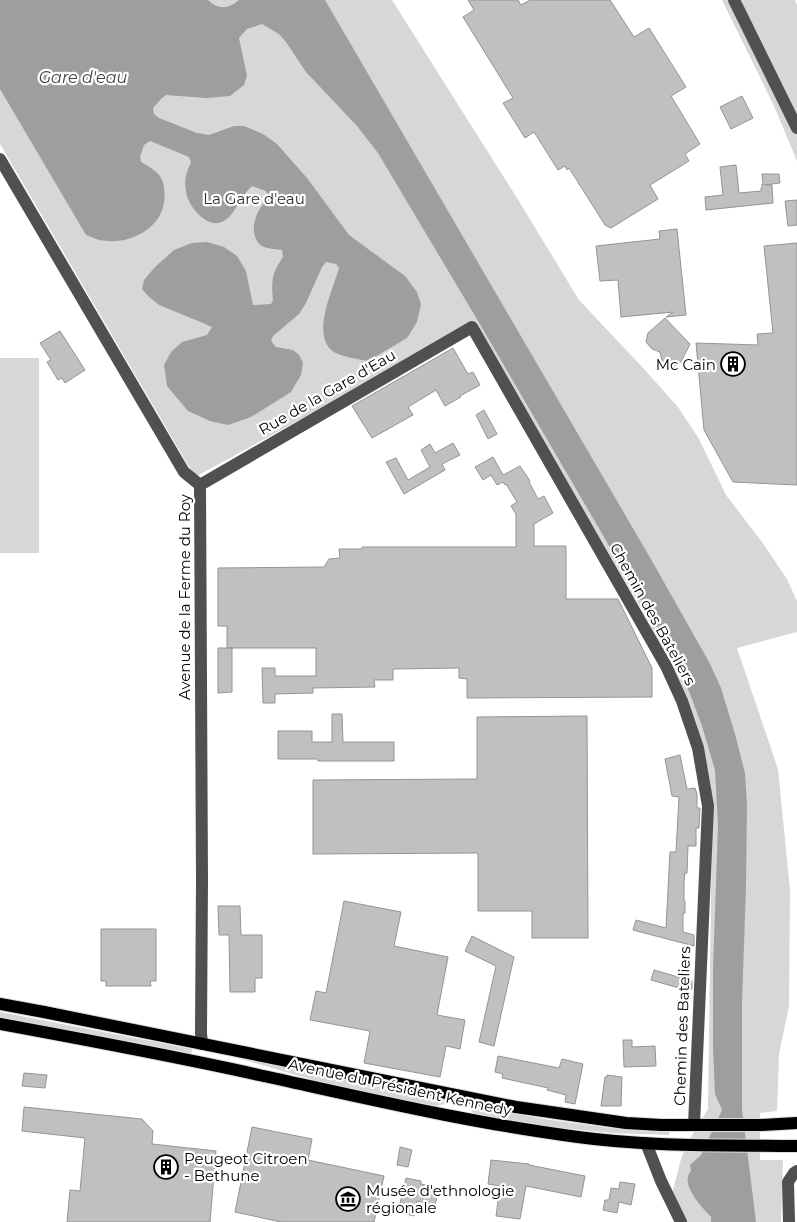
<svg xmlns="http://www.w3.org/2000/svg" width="797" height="1222" viewBox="0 0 797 1222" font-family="Montserrat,sans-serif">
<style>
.green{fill:#d7d7d7}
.water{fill:#9e9e9e}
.building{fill:#c0c0c0;stroke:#949494}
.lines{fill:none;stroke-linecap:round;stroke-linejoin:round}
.major-casing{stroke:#dbdbdb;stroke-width:14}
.minor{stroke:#505050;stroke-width:12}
.major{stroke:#000;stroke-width:12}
.labels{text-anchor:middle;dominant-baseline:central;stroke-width:4.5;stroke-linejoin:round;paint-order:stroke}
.park-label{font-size:15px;fill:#2e2e2e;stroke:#fff}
.poi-label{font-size:15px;fill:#000;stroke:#fff;text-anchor:start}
.street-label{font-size:15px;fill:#000;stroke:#fff}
.water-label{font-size:16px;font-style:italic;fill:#3f3f3f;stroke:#fff}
</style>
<rect width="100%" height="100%" fill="#fff"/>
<path class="green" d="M0,0H392L517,198L579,300L644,369L678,407L699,439L726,495L762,542L787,579L797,601V632L737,648L778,769L790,890L789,1006L779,1054L777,1111L760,1113V1160H783L781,1222H687L672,1194L681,1159L688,1142L708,1109L712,822L678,681L646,617L474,323L338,399L195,477L0,144Z
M722,0H795L797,5V161L774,106Z
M0,358H39V553H0Z
M0,1012L192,1049L191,1055L0,1019Z
M224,1054L449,1100L445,1104L436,1106L338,1087Z
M466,1104L544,1119L611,1128L669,1132V1135L610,1133L545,1126L473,1113Z"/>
<path class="water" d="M0,0H208C218,10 229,9 239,0H325L652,561L709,662L721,688L735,734L745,773L747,805L746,887L742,1001V1109L756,1222H711V1217C702,1207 679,1184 691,1171L690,1165L701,1155L722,1110L715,1094L713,1047V969L718,826L715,770L702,726L687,686L671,652L481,326L378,153L357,126L306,72L286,42L279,34L262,24L247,29L239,38L247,76L244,85L230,96L206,98L166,95L162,98L153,108L154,114L159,118L197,133L209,135L234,126H244L263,134L277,144L307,178L349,235L405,276L417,292L421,304L417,322L407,338L368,361C358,359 342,357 334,352C310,336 333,290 339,268L336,264L326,262L322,267L306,303L299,314L273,336L271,341L276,347L293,350L299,355L303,363L301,375L291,392L251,417L228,425L210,421L188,411L167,386L164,365L171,352L182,342L207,335L212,327L203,323L159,305L149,297L142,289L144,280L155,267L174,250L192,243L207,242L224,247L237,256L246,271L253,305L271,304L273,300C271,281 272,273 283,257L282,250C275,249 268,249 262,246C253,240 252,227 256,217C258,210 264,203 268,196L266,191L252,186C249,189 246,192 244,195C237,204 233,217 222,222C207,228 191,209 187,196C186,193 186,188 185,184C185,176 188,169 191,162L189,157L150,141L144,145L140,157L141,162C148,166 155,170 160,176C165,184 165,194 164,203C160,228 132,243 108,241C100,241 94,238 86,235L0,89Z"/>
<path class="building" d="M468,0H518L521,5L530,0H610L634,37L649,28L686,87L671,96L700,144L685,154L689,161L650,185L658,199L611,228L605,225L569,168L567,170L565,166L558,170L534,132L525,138L503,103L513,98L463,17L474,10Z
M742,96L753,118L731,129L720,107Z
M736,165L739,193L761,191V188H762V184L763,185L762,174H779L780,183L765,185H772L773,203L706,210L705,197L723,195L720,167Z
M797,200V225L788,226L785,201Z
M677,229L686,315L666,317L673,312L621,317L618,280L600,281L596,246L660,239L659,231Z
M797,243V485L733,482L704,430L696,343L758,345L757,334L773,333L764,246Z
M665,318L690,344L681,362L677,365L673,367L669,366L664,364L662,361L660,352L652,349L646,342L648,333Z
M60,331L85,370L65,383L62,378L58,380L47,362L51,360L40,343Z
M453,348L468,374L473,372L480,385L460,396L461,397L445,406L436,390L408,407L413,415L372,438L352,406Z
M484,410L497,434L488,439L476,415Z
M453,443L460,455L442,464L445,470L404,494L386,462L396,458L408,480L430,467L421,450L430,444L435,453Z
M493,457L503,475L520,466L530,481L529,482L538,499L544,496L553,513L534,524V546H566V599H618L652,668V697L467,698V679L459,678V668L393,669V680H374L375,687L313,688V693L275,694V703H263L262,668H275V676H316V648H227V626H218V568L324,567L329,559L340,558L339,549H362V547H516V514L511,506L517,502L506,484L505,485L503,482L497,485L491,475L483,480L475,467Z
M218,648H232V692L218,693Z
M332,714H342L343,742H394V761H318V759H278V731H312V742H332Z
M587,716L588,938H532V911H478V853L313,854V780L477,779V717Z
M680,755L687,789L695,788L697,794V808H700L699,828H696V846H688L687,873H685L684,882V901H685V913H683V932L694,935V946L633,930L636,920L666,928L670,852H676L679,797L672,796L665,759Z
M344,901L401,912L394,946L448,957L437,1015L465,1020L460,1049L446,1046L440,1077L364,1063L370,1031L310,1020L316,991L326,993Z
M218,906H240L241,935H262V978H255V992H230L229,935H219Z
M101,929H156V981H150L151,986H106V981H101Z
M472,936L514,957L494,1046L479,1042L496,966L465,951Z
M654,970L692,981V989L686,990L651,980Z
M623,1040H632V1047L655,1046L656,1066L624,1067Z
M498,1056L559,1068L562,1059L583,1064L575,1104L565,1102L566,1095L547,1090L548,1088L502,1078L503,1074L495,1072Z
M24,1073L47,1075L45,1088L22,1086Z
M607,1075L622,1077L621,1106H601L605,1077H607Z
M24,1107L142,1119L153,1131L152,1144L216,1151L210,1222H67L70,1190L80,1191L85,1138L22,1131Z
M252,1127L312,1139L308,1160L384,1176L374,1222H281L235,1212Z
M400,1147L412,1150L408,1167L397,1165Z
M491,1160L529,1164V1165L585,1176L581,1197L526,1186L520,1219L496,1216L500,1186L488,1184Z
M406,1178L421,1181V1184L439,1188L435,1205L417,1201L414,1216L398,1212Z
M620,1182L635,1184L631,1205L619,1202L617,1213L603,1210L605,1200H609L611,1188L619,1189Z"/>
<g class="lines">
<g class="major-casing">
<path id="major" d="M0,1004L44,1012L516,1107L626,1123L661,1125H761L797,1123
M0,1024C87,1040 173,1056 259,1075C365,1098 470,1123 578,1137C651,1147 724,1145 797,1146"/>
</g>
<path class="minor" d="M734,0L797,128
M0,159L184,472L200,485
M200,485L472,327L666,666L682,701L698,748L708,806L694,1125
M200,485L202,880L201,1033L202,1044
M646,1143L661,1181L681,1222
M789,1222L788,1182L794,1173L797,1171"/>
<use href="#major" class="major"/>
</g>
<defs>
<g id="building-ring" transform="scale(1.25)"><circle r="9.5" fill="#fff" stroke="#000" stroke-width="1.5"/><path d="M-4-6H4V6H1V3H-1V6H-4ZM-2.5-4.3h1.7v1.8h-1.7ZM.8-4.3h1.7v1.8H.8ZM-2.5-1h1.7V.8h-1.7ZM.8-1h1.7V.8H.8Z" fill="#000"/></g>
<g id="museum-ring" transform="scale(1.25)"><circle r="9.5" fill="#fff" stroke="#000" stroke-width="1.5"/><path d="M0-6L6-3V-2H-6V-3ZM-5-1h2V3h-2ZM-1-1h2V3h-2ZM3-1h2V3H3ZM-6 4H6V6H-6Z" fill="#000"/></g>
</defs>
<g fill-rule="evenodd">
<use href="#building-ring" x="733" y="364"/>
<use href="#building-ring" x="166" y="1167"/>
<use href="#museum-ring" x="348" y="1199"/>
</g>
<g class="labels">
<g class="park-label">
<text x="254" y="198">La Gare d'eau</text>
</g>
<g class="poi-label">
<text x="716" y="364" text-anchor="end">Mc Cain</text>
<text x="184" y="1158">Peugeot Citroen<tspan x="184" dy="17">- Bethune</tspan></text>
<text x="366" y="1190">Musée d'ethnologie<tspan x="366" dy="17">régionale</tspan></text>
</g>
<g class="street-label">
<text transform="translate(327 392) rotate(-30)">Rue de la Gare d'Eau</text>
<text transform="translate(184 597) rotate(-90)">Avenue de la Ferme du Roy</text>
<text transform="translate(653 614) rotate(61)">Chemin des Bateliers</text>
<text transform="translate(682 1026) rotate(-88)">Chemin des Bateliers</text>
<text transform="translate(400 1087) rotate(12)">Avenue du Président Kennedy</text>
</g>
<g class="water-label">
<text x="83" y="77">Gare d'eau</text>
</g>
</g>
</svg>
